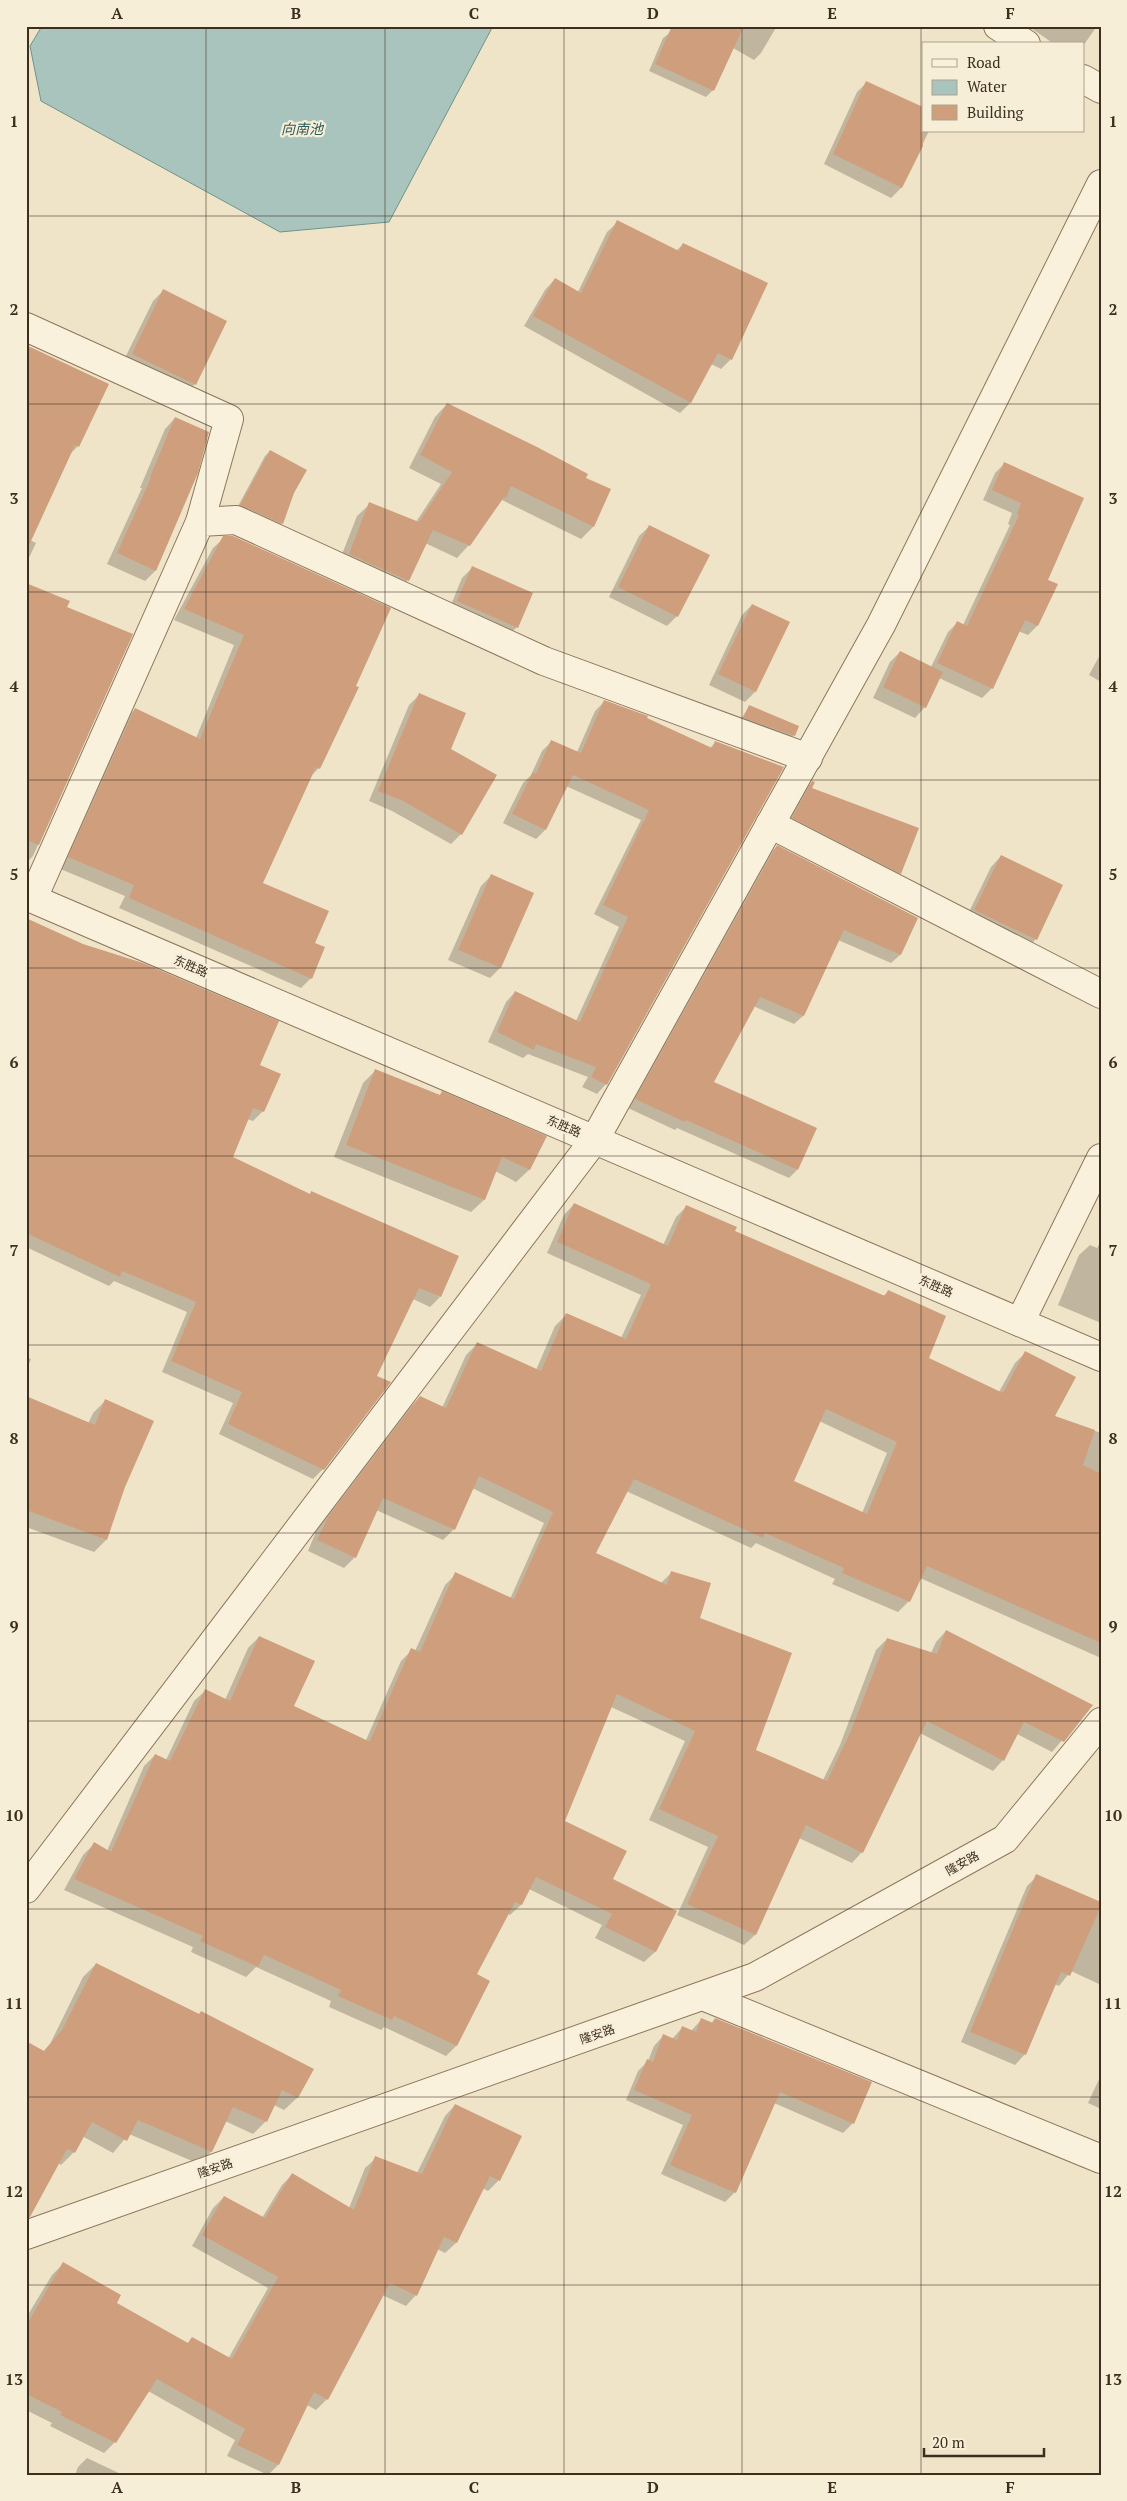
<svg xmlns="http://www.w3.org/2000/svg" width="1127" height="2501" font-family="'PT Serif','Noto Sans SC',serif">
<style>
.water{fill:#a9c4bc;stroke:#6f938a}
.shadow{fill:#0003;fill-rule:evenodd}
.building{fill:#cf9f7d;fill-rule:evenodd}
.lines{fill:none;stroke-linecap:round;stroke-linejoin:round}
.minor-casing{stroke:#8d765c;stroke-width:30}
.tertiary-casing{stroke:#8d765c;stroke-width:30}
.minor{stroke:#faf1dc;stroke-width:28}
.tertiary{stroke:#faf1dc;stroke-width:28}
.grid{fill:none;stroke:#3d2e20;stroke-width:1;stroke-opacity:0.55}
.labels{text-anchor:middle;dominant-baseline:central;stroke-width:4.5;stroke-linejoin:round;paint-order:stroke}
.street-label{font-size:12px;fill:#3d2e20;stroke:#f7eed8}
.water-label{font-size:14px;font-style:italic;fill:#2f5d5a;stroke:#f7eed8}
.neatline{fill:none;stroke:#3d2e20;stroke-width:2}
.grid-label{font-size:16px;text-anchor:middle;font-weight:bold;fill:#3d2e20}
</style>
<rect width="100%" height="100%" fill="#f0e4c8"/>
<!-- water -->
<path class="water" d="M 42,26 L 493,26 L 389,222 L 280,232 L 41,101 L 30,46 Z"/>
<!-- shadow -->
<g class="shadow">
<path d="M 679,26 L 777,26 L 761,53 L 754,60 L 733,48 L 713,90 L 706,97 L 649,71 L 663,38 Z"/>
<path d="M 1028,26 L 1097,26 L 1083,46 L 1083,44 L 1054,44 Z"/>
<path d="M 867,82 L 923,109 L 923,131 L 929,131 L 901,188 L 891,198 L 824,164 L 857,92 Z"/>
<path d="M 618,222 L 676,251 L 683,244 L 731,359 L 721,369 L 711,364 L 690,403 L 680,413 L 524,326 L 545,290 L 555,279 L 578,292 L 607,232 Z"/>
<path d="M 163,291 L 195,384 L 185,394 L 122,364 L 153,301 Z"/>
<path d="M 26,346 L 78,446 L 69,455 L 30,540 L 36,543 L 26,564 Z"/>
<path d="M 447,404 L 584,478 L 610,490 L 593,527 L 581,539 L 502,500 L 469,545 L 457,558 L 425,543 L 408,580 L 396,592 L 337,567 L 357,516 L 370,504 L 416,522 L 441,484 L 409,468 L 435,417 Z"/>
<path d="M 175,418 L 196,472 L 155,571 L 145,581 L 107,564 L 142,488 L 140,488 L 165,429 Z"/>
<path d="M 270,451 L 293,493 L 282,523 L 277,528 L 236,510 L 265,456 Z"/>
<path d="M 1005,463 L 1082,499 L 1046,580 L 1037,626 L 1028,635 L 1018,631 L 992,688 L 982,698 L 939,678 L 925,707 L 915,718 L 873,698 L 890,662 L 900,652 L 931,667 L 948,632 L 958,622 L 963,625 L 1010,525 L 1008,524 L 1012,513 L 983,500 L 995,473 Z"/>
<path d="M 650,526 L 677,616 L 667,626 L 609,597 L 639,536 Z"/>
<path d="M 224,538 L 319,768 L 311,776 L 261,884 L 313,944 L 311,978 L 301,988 L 119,908 L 125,896 L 58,868 L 124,720 L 135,709 L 196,738 L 234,645 L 174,620 L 213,548 Z"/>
<path d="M 472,568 L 517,627 L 506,637 L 448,612 L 462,578 Z"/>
<path d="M 26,584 L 66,608 L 132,635 L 33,856 L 26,863 Z"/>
<path d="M 752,605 L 788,623 L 755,692 L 745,702 L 709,685 L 742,615 Z"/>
<path d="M 1101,653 L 1101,682 L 1089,675 Z"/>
<path d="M 419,695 L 449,749 L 461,834 L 451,844 L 392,811 L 369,801 L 409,705 Z"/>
<path d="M 605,701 L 710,748 L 716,742 L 606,1084 L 597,1094 L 582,1087 L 588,1077 L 528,1054 L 523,1058 L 488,1042 L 506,1002 L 515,992 L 576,1021 L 619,927 L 594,914 L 641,820 L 566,786 L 545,830 L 536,839 L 503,823 L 523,783 L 531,775 L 542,751 L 552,741 L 577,752 L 595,711 Z"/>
<path d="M 749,707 L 797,727 L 793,736 L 789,741 L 739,722 Z"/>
<path d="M 812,782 L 810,788 L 900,873 L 890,883 L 782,828 L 802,793 Z"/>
<path d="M 777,846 L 916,918 L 900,955 L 891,963 L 838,940 L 803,1016 L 794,1024 L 753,1006 L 712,1082 L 797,1170 L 789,1178 L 677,1128 L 675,1130 L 628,1108 L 768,855 Z"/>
<path d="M 1001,856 L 1036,939 L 1026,949 L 965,920 L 991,867 Z"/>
<path d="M 491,876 L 532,894 L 500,968 L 490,978 L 448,960 L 481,886 Z"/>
<path d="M 26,919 L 258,1066 L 263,1111 L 253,1121 L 247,1119 L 231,1158 L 440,1297 L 430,1307 L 413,1299 L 323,1469 L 313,1479 L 219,1434 L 233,1403 L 162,1372 L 187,1312 L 114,1281 L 109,1286 L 26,1247 Z"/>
<path d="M 375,1071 L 439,1096 L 442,1093 L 545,1137 L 529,1170 L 516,1182 L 495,1171 L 484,1200 L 471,1212 L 334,1157 L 363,1083 Z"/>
<path d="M 574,1204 L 663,1245 L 676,1217 L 687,1206 L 733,1232 L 883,1296 L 888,1292 L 927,1358 L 999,1392 L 1015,1363 L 1026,1352 L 1054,1416 L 1101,1433 L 1101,1658 L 920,1578 L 909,1601 L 898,1612 L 832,1584 L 835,1579 L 756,1543 L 751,1548 L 626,1491 L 594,1554 L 661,1583 L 672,1572 L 699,1619 L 755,1751 L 823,1780 L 840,1745 L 876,1650 L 887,1639 L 931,1653 L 936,1642 L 946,1631 L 1091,1706 L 1052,1752 L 1017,1734 L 1003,1760 L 993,1771 L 920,1733 L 862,1852 L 852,1863 L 799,1838 L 755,1935 L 744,1945 L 677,1915 L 708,1847 L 649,1820 L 685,1741 L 611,1707 L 563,1822 L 612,1880 L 675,1911 L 655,1952 L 644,1962 L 595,1938 L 602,1925 L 529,1889 L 521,1905 L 510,1915 L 507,1914 L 476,1975 L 456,2046 L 446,2056 L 384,2027 L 381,2030 L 329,2007 L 331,2001 L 256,1967 L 246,1977 L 191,1952 L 193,1947 L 64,1890 L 83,1855 L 94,1844 L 107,1851 L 144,1766 L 155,1755 L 166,1760 L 194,1701 L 205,1691 L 225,1700 L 248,1648 L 259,1637 L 293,1706 L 366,1740 L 401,1661 L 412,1650 L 415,1651 L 445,1585 L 456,1574 L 510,1599 L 544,1523 L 472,1488 L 454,1529 L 443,1540 L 376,1510 L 355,1557 L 344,1568 L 308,1551 L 317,1529 L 409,1408 L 420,1397 L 442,1408 L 466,1355 L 477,1344 L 536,1370 L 555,1326 L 566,1315 L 621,1338 L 641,1295 L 547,1253 L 564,1215 ZM 819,1421 L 887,1453 L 862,1513 L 792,1482 Z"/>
<path d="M 1101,1241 L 1101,1323 L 1058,1305 L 1079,1255 L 1090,1245 L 1097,1248 Z"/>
<path d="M 26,1357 L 31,1359 L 26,1371 Z"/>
<path d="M 26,1398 L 88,1424 L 93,1413 L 105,1401 L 124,1487 L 106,1540 L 94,1552 L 26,1527 Z"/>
<path d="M 1037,1876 L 1101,1904 L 1101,1985 L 1071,1971 L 1059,1986 L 1054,1984 L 1025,2054 L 1015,2065 L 961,2042 L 1027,1886 Z"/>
<path d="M 96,1964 L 312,2069 L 297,2098 L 284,2110 L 274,2105 L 266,2121 L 253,2134 L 225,2121 L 211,2152 L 199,2164 L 129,2134 L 113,2153 L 82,2136 L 74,2152 L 61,2165 L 58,2163 L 43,2052 L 50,2044 L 83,1977 Z"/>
<path d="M 702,2019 L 711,2023 L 715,2019 L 853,2123 L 843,2133 L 774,2103 L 735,2192 L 725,2202 L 661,2174 L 683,2125 L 626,2100 L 638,2071 L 648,2061 L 654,2046 L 663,2036 L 672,2039 L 682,2028 L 691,2031 Z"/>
<path d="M 1101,2075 L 1101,2109 L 1088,2103 Z"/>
<path d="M 455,2105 L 499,2180 L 488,2191 L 482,2188 L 456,2243 L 445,2253 L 437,2249 L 416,2295 L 406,2306 L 382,2295 L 327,2399 L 316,2410 L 307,2405 L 278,2465 L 268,2475 L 227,2456 L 235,2440 L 148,2391 L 115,2442 L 104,2453 L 50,2426 L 52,2423 L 26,2410 L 26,2318 L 52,2275 L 63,2264 L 115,2304 L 187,2344 L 192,2338 L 228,2359 L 268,2288 L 192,2246 L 213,2208 L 224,2197 L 262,2218 L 282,2185 L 293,2174 L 349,2208 L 365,2168 L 376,2158 L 417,2173 L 445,2116 Z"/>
<path d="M 87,2458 L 123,2475 L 75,2475 L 78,2467 Z"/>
</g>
<!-- building -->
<g class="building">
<path d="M 672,26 L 744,26 L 714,91 L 655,64 Z"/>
<path d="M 866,81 L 923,107 L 923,146 L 902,188 L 833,154 Z"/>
<path d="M 617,220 L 679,251 L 683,243 L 768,283 L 732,360 L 718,353 L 691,403 L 533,316 L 555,278 L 581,293 Z"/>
<path d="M 163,289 L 227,321 L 196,385 L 132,354 Z"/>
<path d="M 26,345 L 109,384 L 79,447 L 75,445 L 26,552 Z"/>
<path d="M 447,403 L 537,447 L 588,474 L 586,478 L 611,489 L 594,527 L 511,486 L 506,498 L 504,497 L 470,546 L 433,530 L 409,581 L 349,554 L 369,502 L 419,522 L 452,472 L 420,455 Z"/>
<path d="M 175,417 L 209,432 L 198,473 L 156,571 L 117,553 L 151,478 L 150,477 Z"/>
<path d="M 270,450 L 307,470 L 294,493 L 283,524 L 240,505 Z"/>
<path d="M 1004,462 L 1084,498 L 1048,580 L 1058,584 L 1038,626 L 1025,620 L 993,689 L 937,663 L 957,621 L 967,626 L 1019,515 L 1017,514 L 1021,503 L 992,490 Z"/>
<path d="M 649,525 L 710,555 L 678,617 L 618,587 Z"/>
<path d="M 223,536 L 233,536 L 391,608 L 356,686 L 359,687 L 320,769 L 316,767 L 263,883 L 329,911 L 315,943 L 325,947 L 312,979 L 129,898 L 134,885 L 68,857 L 135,708 L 200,739 L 244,635 L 184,609 Z"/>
<path d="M 472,566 L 533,593 L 518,628 L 457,601 Z"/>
<path d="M 26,583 L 70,601 L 67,607 L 133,634 L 39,845 L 26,840 Z"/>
<path d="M 752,604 L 790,622 L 756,692 L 718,674 Z"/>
<path d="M 900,651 L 943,672 L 926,708 L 883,687 Z"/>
<path d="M 419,693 L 466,713 L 451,749 L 497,775 L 462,835 L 403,801 L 378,791 Z"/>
<path d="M 604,700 L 648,716 L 647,718 L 712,748 L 715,741 L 784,767 L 607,1085 L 591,1077 L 596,1067 L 536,1044 L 534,1050 L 497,1032 L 515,991 L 580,1022 L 628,917 L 603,905 L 649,810 L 573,775 L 546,830 L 512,814 L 533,772 L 536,774 L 551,740 L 581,753 Z"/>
<path d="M 749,705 L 799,726 L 795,736 L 743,718 Z"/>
<path d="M 812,781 L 815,782 L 812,788 L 919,828 L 901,874 L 792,818 Z"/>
<path d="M 777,845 L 918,918 L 901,955 L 844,930 L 804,1016 L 760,997 L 714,1082 L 817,1128 L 798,1170 L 686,1120 L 685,1122 L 635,1099 Z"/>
<path d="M 1001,855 L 1063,885 L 1037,940 L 974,910 Z"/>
<path d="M 491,874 L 534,893 L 501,968 L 458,950 Z"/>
<path d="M 26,918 L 83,944 L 143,963 L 279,1021 L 260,1065 L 281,1074 L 264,1112 L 253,1108 L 233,1157 L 310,1194 L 311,1191 L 459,1256 L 441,1297 L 419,1288 L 377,1376 L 391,1382 L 324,1470 L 228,1424 L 242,1392 L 171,1361 L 196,1302 L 122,1271 L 120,1277 L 26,1233 Z"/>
<path d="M 375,1069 L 440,1095 L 442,1091 L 547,1136 L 530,1170 L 502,1157 L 485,1200 L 346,1145 Z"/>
<path d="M 574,1203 L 668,1246 L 686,1205 L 737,1227 L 735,1231 L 885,1296 L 888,1290 L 946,1316 L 929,1358 L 1003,1393 L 1025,1351 L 1076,1377 L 1055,1416 L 1095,1430 L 1083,1465 L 1101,1474 L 1101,1643 L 927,1566 L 910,1602 L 842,1573 L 844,1568 L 765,1533 L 763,1538 L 634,1479 L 596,1553 L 667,1585 L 671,1571 L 711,1583 L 700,1618 L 792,1653 L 756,1750 L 827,1781 L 850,1733 L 887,1638 L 937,1654 L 946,1630 L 1093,1705 L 1064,1742 L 1024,1722 L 1004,1761 L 927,1721 L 863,1853 L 806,1825 L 756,1935 L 687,1904 L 718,1836 L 659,1809 L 695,1731 L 617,1694 L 565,1821 L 627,1851 L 613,1879 L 677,1911 L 656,1952 L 605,1927 L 612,1914 L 536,1877 L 522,1905 L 515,1902 L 477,1974 L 490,1981 L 457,2046 L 394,2016 L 392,2020 L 338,1996 L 341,1990 L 264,1955 L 258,1967 L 200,1941 L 203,1936 L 74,1879 L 94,1842 L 111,1852 L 155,1754 L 170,1761 L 205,1689 L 230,1701 L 259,1636 L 315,1661 L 294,1706 L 368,1741 L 370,1741 L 411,1648 L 420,1652 L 455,1572 L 514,1599 L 553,1512 L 479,1476 L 455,1530 L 383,1498 L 356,1558 L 317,1540 L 328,1517 L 420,1396 L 446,1408 L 477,1342 L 541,1371 L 566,1313 L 626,1339 L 651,1284 L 557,1242 ZM 826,1409 L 897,1442 L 867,1514 L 794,1481 Z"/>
<path d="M 26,1396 L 95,1425 L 105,1399 L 154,1421 L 125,1487 L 107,1540 L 26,1510 Z"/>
<path d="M 1036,1874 L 1101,1902 L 1101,1906 L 1070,1976 L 1061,1972 L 1026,2055 L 970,2032 Z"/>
<path d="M 96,1963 L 199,2014 L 201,2011 L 314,2069 L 298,2098 L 282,2090 L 267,2122 L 233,2107 L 212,2152 L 138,2120 L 127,2141 L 92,2122 L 75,2153 L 67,2149 L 30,2217 L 26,2218 L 26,2041 L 44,2051 L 62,2030 Z"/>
<path d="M 701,2018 L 713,2023 L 715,2018 L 872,2082 L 854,2124 L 780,2092 L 736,2193 L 670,2165 L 692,2115 L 634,2090 L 647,2059 L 653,2062 L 663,2034 L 677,2040 L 682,2026 L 696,2032 Z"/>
<path d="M 455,2104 L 522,2136 L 500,2181 L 490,2176 L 457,2243 L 444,2237 L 417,2296 L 390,2283 L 328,2400 L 314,2392 L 279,2465 L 237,2445 L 245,2429 L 157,2379 L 116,2443 L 60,2415 L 62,2412 L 26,2394 L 26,2326 L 63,2262 L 121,2295 L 117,2303 L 188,2343 L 192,2337 L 232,2359 L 278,2277 L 202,2235 L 224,2196 L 265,2218 L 292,2173 L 354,2210 L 375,2156 L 422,2174 Z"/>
</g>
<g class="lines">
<!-- minor casing -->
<g class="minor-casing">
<g id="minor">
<path d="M 998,26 L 1026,44"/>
<path d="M 1083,79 L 1101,89"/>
<path d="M 26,327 L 229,419 L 200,522"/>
<path d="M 770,824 L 1101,994"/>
<path d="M 26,896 L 1101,1357"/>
<path d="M 33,898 L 200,522 L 236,520 L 544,661 L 808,758"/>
<path d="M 1020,1322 L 1101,1158"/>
<path d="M 26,1889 L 595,1139 L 881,625 L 1101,184"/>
<path d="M 703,1996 L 1101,2159"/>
</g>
</g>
<!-- tertiary casing -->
<g class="tertiary-casing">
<path id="tertiary" d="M 26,2235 L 755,1977 L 1005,1839 L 1101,1722"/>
</g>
<!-- minor -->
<use href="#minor" class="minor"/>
<!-- tertiary -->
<use href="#tertiary" class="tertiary"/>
</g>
<!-- grid -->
<path class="grid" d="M 206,26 L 206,2475M 385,26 L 385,2475M 564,26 L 564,2475M 742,26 L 742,2475M 921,26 L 921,2475M 26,216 L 1101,216M 26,404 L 1101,404M 26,592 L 1101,592M 26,780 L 1101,780M 26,968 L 1101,968M 26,1156 L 1101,1156M 26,1345 L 1101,1345M 26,1533 L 1101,1533M 26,1721 L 1101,1721M 26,1909 L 1101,1909M 26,2097 L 1101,2097M 26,2285 L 1101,2285"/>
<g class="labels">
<!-- street labels -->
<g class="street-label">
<text transform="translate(191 966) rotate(23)">东胜路</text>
<text transform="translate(564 1126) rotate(23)">东胜路</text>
<text transform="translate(936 1286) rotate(23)">东胜路</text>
<text transform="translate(962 1863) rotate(-29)">隆安路</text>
<text transform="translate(597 2034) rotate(-19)">隆安路</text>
<text transform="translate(215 2168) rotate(-19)">隆安路</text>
</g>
<!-- water labels -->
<g class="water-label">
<text x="302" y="128">向南池</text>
</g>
</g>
<!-- border -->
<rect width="1127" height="2501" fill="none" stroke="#f7eed8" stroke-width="55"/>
<!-- legend -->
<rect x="922" y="42" width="162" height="90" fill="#f7eed8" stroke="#ada18e"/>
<rect x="932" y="59" width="25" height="8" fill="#faf1dc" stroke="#ada18e"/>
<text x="967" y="68" font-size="15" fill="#3d2e20">Road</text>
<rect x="932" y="80" width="25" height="15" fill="#a9c4bc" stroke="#ada18e"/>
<text x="967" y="92" font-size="15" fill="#3d2e20">Water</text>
<rect x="932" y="105" width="25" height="15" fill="#cf9f7d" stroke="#ada18e"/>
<text x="967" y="118" font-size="15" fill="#3d2e20">Building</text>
<!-- scale -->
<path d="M924 2448v8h120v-8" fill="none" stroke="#3d2e20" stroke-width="2.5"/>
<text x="932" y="2448" font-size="15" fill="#3d2e20" stroke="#f7eed8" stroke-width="4" paint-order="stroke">20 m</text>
<rect x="28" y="28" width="1072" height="2446" class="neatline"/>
<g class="grid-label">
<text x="117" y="19">A</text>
<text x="296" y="19">B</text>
<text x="474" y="19">C</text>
<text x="653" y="19">D</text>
<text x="832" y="19">E</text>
<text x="1010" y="19">F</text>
<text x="14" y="127">1</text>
<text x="1113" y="127">1</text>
<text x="14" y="315">2</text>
<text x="1113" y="315">2</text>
<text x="14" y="504">3</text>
<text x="1113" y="504">3</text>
<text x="14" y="692">4</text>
<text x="1113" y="692">4</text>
<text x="14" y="880">5</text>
<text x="1113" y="880">5</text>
<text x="14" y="1068">6</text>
<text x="1113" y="1068">6</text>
<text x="14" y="1256">7</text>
<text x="1113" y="1256">7</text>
<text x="14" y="1444">8</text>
<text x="1113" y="1444">8</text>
<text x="14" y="1632">9</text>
<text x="1113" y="1632">9</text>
<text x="14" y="1821">10</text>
<text x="1113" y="1821">10</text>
<text x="14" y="2009">11</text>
<text x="1113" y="2009">11</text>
<text x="14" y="2197">12</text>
<text x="1113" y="2197">12</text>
<text x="14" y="2385">13</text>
<text x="1113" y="2385">13</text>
<text x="117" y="2493">A</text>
<text x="296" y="2493">B</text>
<text x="474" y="2493">C</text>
<text x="653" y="2493">D</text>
<text x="832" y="2493">E</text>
<text x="1010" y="2493">F</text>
</g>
</svg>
